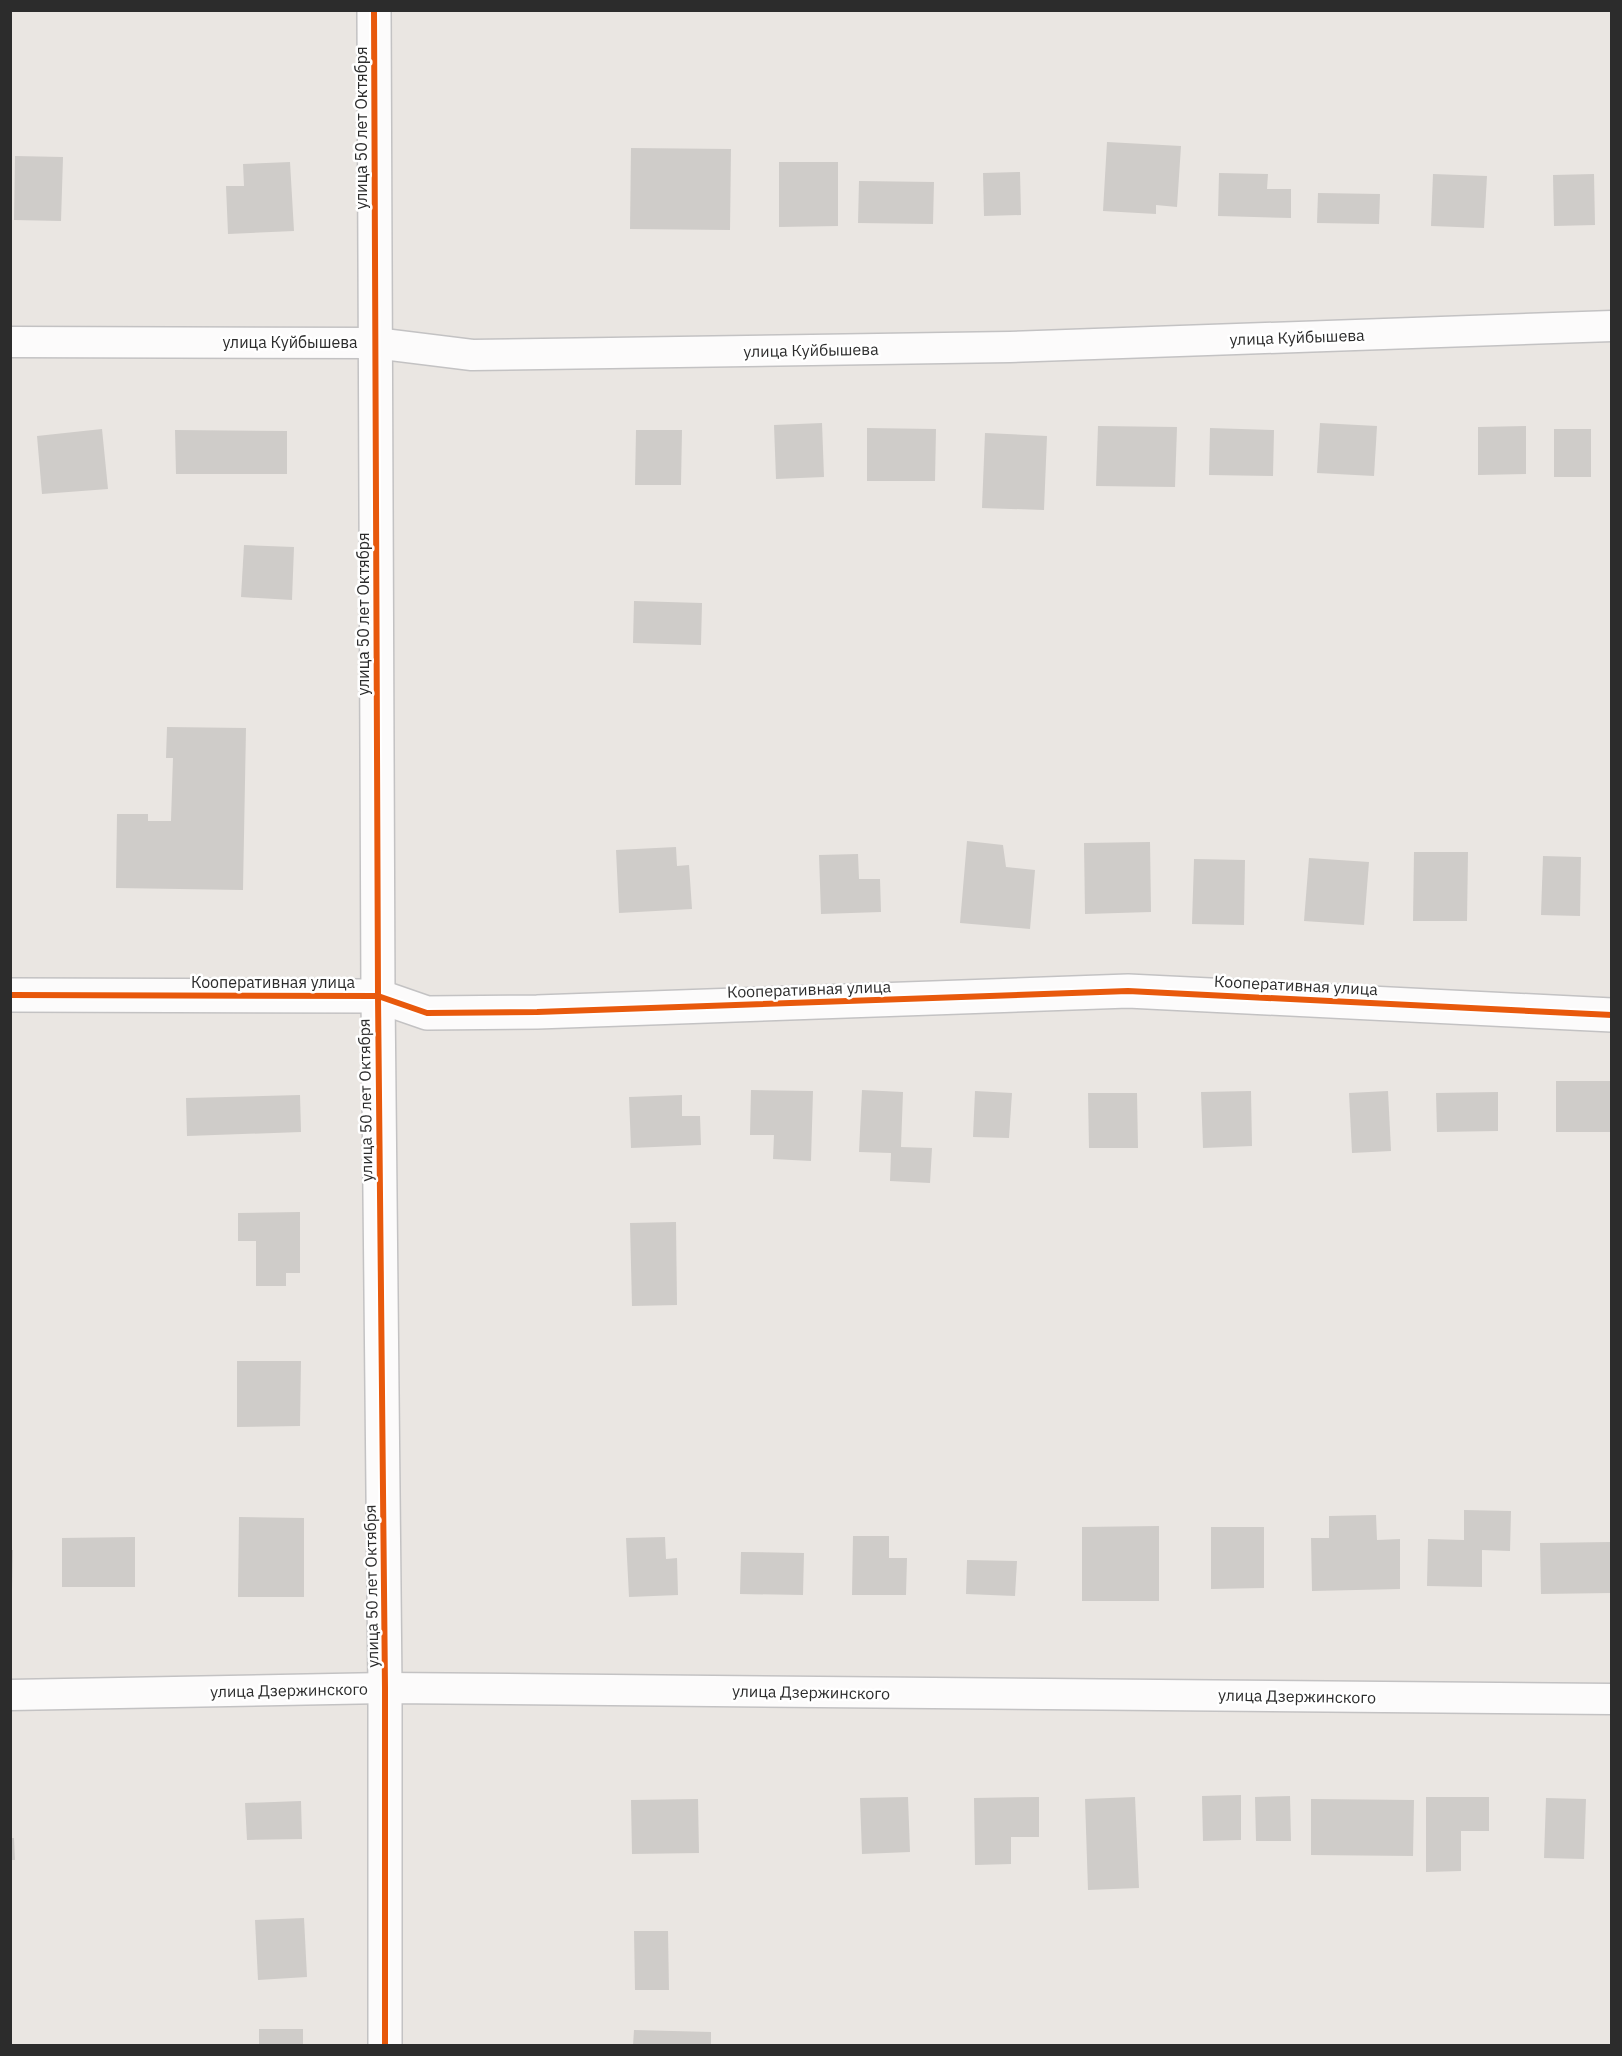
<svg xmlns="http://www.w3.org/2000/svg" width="1622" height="2056" font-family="'IBM Plex Sans',sans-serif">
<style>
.building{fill:#cfccc9}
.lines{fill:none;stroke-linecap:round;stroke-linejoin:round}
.minor-casing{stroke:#c3c2c3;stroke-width:33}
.tertiary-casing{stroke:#c3c2c3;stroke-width:36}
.minor{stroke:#fcfbfb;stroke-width:30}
.tertiary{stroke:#fcfbfb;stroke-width:33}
.cycleway-casing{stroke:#fff;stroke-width:10}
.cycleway{stroke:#e8590c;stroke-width:6}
.labels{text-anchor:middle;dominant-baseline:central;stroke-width:5;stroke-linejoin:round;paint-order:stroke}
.street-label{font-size:16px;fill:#2c2c2c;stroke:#fff}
</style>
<rect width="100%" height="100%" fill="#eae6e2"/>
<!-- building -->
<g class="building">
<path d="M 1107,142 L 1181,146 L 1177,207 L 1156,205 L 1156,214 L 1103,211 Z"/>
<path d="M 631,148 L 731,149 L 730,230 L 630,229 Z"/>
<path d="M 15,156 L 63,157 L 61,221 L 14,220 Z"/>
<path d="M 290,162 L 294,231 L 228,234 L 226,186 L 244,186 L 243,164 Z"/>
<path d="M 779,162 L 838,162 L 838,226 L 779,227 Z"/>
<path d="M 1020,172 L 1021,215 L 984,216 L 983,173 Z"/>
<path d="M 1219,173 L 1268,174 L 1267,189 L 1291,189 L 1291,218 L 1218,216 Z"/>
<path d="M 1433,174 L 1487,176 L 1484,228 L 1431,226 Z"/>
<path d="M 1594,174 L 1595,225 L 1554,226 L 1553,175 Z"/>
<path d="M 859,181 L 934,182 L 933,224 L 858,223 Z"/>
<path d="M 1318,193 L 1380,194 L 1379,224 L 1317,223 Z"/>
<path d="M 822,423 L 824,477 L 776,479 L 774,425 Z"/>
<path d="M 1320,423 L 1377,426 L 1374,476 L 1317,473 Z"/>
<path d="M 1098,426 L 1177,427 L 1175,487 L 1096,486 Z"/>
<path d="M 1526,426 L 1526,474 L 1478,475 L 1478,427 Z"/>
<path d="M 867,428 L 936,429 L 935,481 L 867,481 Z"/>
<path d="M 1210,428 L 1274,430 L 1273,476 L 1209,475 Z"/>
<path d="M 102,429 L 108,489 L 42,494 L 37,436 Z"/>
<rect x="1554" y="429" width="37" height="48"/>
<path d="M 175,430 L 287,431 L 287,474 L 176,474 Z"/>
<path d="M 636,430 L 682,430 L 681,485 L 635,485 Z"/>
<path d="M 985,433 L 1047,436 L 1044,510 L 982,508 Z"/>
<path d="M 244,545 L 294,547 L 292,600 L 241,597 Z"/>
<path d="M 634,601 L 702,603 L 701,645 L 633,643 Z"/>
<path d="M 167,727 L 246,728 L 243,890 L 116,888 L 117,814 L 148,814 L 148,821 L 171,821 L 173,758 L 166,758 Z"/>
<path d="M 967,841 L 1003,845 L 1006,867 L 1035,870 L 1030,929 L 960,923 Z"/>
<path d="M 1150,842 L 1151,912 L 1085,914 L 1084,843 Z"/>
<path d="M 676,847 L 677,866 L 689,865 L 692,909 L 619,913 L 616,850 Z"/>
<path d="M 1414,852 L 1468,852 L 1467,921 L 1413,921 Z"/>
<path d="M 858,854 L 859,879 L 880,879 L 881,912 L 821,914 L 819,855 Z"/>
<path d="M 1543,856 L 1581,857 L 1580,916 L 1541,915 Z"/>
<path d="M 1309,858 L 1369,862 L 1364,925 L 1304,921 Z"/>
<path d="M 1194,859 L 1245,860 L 1244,925 L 1192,924 Z"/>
<rect x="1556" y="1081" width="56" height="51"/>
<path d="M 751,1090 L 813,1091 L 811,1161 L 773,1159 L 774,1135 L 750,1135 Z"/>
<path d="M 862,1090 L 903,1092 L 901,1147 L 932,1148 L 930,1183 L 890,1181 L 891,1153 L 859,1152 Z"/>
<path d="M 975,1091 L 1012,1093 L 1009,1138 L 973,1137 Z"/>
<path d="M 1251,1091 L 1252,1146 L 1203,1148 L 1201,1092 Z"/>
<path d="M 1388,1091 L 1391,1151 L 1352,1153 L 1349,1093 Z"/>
<path d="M 1498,1092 L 1498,1131 L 1437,1132 L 1436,1093 Z"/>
<path d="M 1088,1093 L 1137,1093 L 1138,1148 L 1089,1148 Z"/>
<path d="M 300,1095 L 301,1132 L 187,1136 L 186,1098 Z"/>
<path d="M 682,1095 L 682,1116 L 700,1116 L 701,1145 L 631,1148 L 629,1097 Z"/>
<path d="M 300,1212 L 300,1273 L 286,1273 L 286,1286 L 256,1286 L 256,1241 L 238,1241 L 238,1213 Z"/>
<path d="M 676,1222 L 677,1305 L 632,1306 L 630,1223 Z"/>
<path d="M 237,1361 L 301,1361 L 300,1426 L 237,1427 Z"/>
<path d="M 1464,1510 L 1511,1511 L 1510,1551 L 1482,1550 L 1482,1587 L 1427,1586 L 1428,1539 L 1464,1540 Z"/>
<path d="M 1376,1515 L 1377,1540 L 1400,1539 L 1400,1589 L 1312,1591 L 1311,1538 L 1329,1538 L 1329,1516 Z"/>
<path d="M 239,1517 L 304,1518 L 304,1597 L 238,1597 Z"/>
<path d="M 1159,1526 L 1159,1601 L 1082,1601 L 1082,1527 Z"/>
<path d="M 1211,1527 L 1264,1527 L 1264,1588 L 1211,1589 Z"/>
<path d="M 853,1536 L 889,1536 L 889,1558 L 907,1558 L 906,1595 L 852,1595 Z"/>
<path d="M 135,1537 L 135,1587 L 62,1587 L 62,1538 Z"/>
<path d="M 665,1537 L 666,1559 L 677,1558 L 678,1595 L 629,1597 L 626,1538 Z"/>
<path d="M 1610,1542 L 1611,1593 L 1541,1594 L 1540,1543 Z"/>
<path d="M 10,1550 L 13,1550 L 12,1590 L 10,1590 Z"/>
<path d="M 741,1552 L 804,1553 L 803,1595 L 740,1594 Z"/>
<path d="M 967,1560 L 1017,1561 L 1015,1596 L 966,1594 Z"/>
<path d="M 1241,1795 L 1241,1840 L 1203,1841 L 1202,1796 Z"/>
<path d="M 1290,1796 L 1291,1841 L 1256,1841 L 1255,1797 Z"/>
<path d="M 908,1797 L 910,1852 L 862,1854 L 860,1798 Z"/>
<path d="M 1039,1797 L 1039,1837 L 1011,1837 L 1011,1864 L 975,1865 L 974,1798 Z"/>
<path d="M 1135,1797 L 1139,1888 L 1088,1890 L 1085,1799 Z"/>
<path d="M 1426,1797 L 1489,1797 L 1489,1831 L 1461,1831 L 1461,1871 L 1426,1872 Z"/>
<path d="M 1546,1798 L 1586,1799 L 1584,1859 L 1544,1858 Z"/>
<path d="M 698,1799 L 699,1853 L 632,1854 L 631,1800 Z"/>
<path d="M 1311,1799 L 1414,1800 L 1413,1856 L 1311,1855 Z"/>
<path d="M 301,1801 L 302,1839 L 247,1840 L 245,1803 Z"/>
<path d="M 10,1838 L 14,1838 L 15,1860 L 10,1860 Z"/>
<path d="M 304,1918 L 307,1977 L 258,1980 L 255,1920 Z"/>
<path d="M 634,1931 L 668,1931 L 669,1990 L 635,1990 Z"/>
<rect x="259" y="2029" width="44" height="17"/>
<path d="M 634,2030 L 711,2032 L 711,2046 L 633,2046 Z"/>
</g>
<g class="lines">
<!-- minor casing -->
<g class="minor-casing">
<g id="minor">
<path d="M 10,342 L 375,343 L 472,355 L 1010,347 L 1612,326"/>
<path d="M 10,1695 L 385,1688 L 1612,1699"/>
</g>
</g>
<!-- tertiary casing -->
<g class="tertiary-casing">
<g id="tertiary">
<path d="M 374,10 L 378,996 L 385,1688 L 385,2046"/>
<path d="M 10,995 L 378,996 L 427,1013 L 537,1012 L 1128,991 L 1612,1015"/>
</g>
</g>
<!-- minor -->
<use href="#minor" class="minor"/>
<!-- tertiary -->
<use href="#tertiary" class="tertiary"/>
<!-- cycleway casing -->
<g class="cycleway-casing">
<g id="cycleway">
<path d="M 374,10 L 378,996 L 385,1688 L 385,2046"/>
<path d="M 10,995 L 378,996 L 427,1013 L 537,1012 L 1128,991 L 1612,1015"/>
</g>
</g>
<!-- cycleway -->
<use href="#cycleway" class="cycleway"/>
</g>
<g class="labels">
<!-- street labels -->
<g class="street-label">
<text transform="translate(361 128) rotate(-90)">улица 50 лет Октября</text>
<text transform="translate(1297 337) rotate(-2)">улица Куйбышева</text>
<text x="290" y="342">улица Куйбышева</text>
<text transform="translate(811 350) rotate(-1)">улица Куйбышева</text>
<text transform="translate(363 614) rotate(-90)">улица 50 лет Октября</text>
<text x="273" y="982">Кооперативная улица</text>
<text transform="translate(1296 985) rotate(3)">Кооперативная улица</text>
<text transform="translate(809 989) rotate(-2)">Кооперативная улица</text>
<text transform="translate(365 1100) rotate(-91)">улица 50 лет Октября</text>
<text transform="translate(371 1586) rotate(-91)">улица 50 лет Октября</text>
<text transform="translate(289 1690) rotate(-1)">улица Дзержинского</text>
<text transform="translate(811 1692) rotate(1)">улица Дзержинского</text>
<text transform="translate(1297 1696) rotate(1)">улица Дзержинского</text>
</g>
</g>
<!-- border -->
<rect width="1622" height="2056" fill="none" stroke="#2c2c2c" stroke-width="24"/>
</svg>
